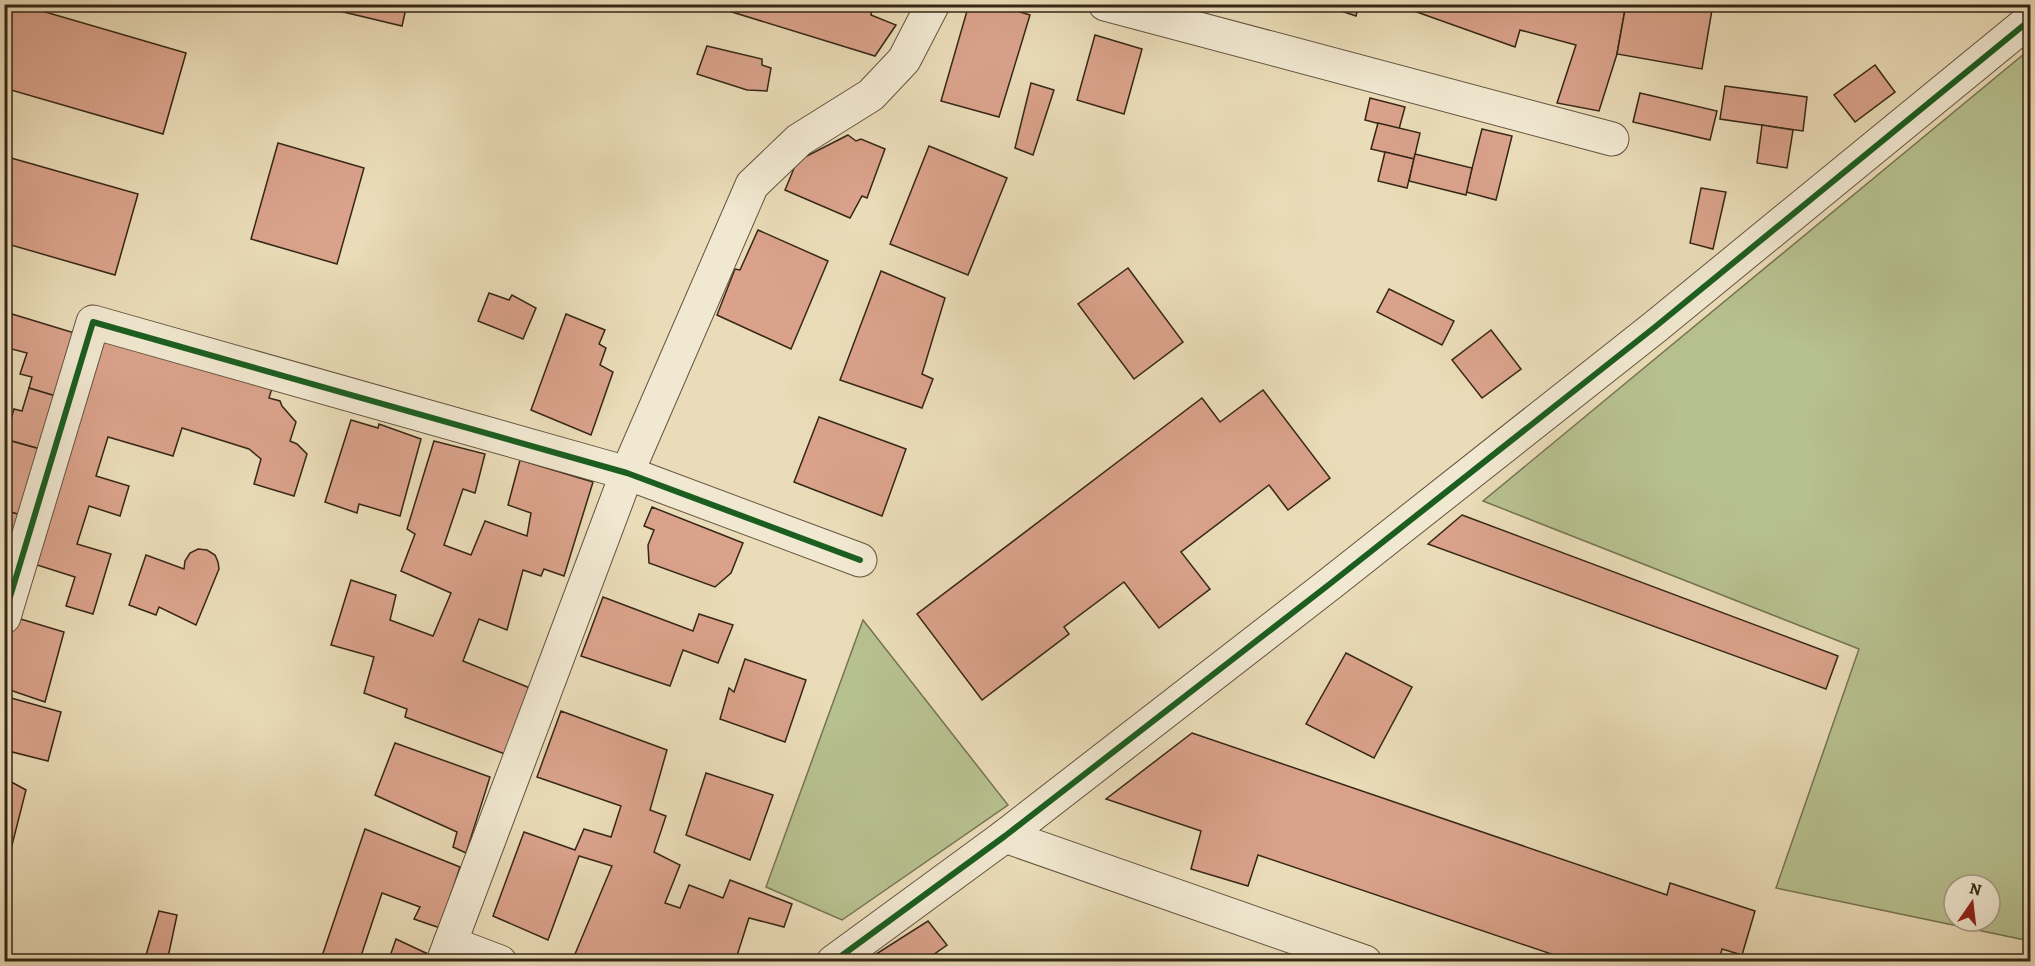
<svg xmlns="http://www.w3.org/2000/svg" width="2035" height="966" font-family="Alegreya,serif">
<style>
.green{fill:#b7c08f;stroke:#767452;stroke-width:1.5;fill-rule:evenodd}
.building{fill:#daa28b;stroke:#362716;stroke-width:1.5}
.lines{fill:none;stroke-linecap:round;stroke-linejoin:round}
.minor-casing{stroke:#63543e;stroke-width:35}
.minor{stroke:#f1e8d1;stroke-width:33}
.cycleway-casing{stroke:#f1e8d1;stroke-width:10}
.cycleway{stroke:#1b5e20;stroke-width:6}
</style>
<rect width="100%" height="100%" fill="#eadcb8"/>
<filter id="stains"><feTurbulence type="fractalNoise" baseFrequency=".00333" numOctaves="4"/><feColorMatrix values="0 0 0 0 .2 0 0 0 0 .09 0 0 0 0 .02 0 0 0 .5 -.17"/></filter>
<radialGradient id="worn" r=".72"><stop offset=".6" stop-color="#630" stop-opacity="0"/><stop offset="1" stop-color="#630" stop-opacity=".3"/></radialGradient>
<!-- green -->
<g class="green">
<path d="M 2030,49 L 2030,941 L 1776,888 L 1859,649 L 1483,501 ZM 1954,885 L 1990,885 L 1990,921 L 1954,921 Z"/>
<path d="M 863,620 L 1008,805 L 842,920 L 766,887 Z"/>
</g>
<!-- building -->
<g class="building">
<path d="M 4,4 L 18,4 L 186,53 L 163,134 L 4,88 Z"/>
<path d="M 310,4 L 407,4 L 402,26 Z"/>
<path d="M 706,4 L 873,4 L 871,15 L 896,25 L 875,56 Z"/>
<path d="M 969,4 L 995,4 L 1030,15 L 999,117 L 941,101 Z"/>
<path d="M 1329,4 L 1359,4 L 1356,16 L 1329,7 Z"/>
<path d="M 1416,4 L 1626,4 L 1617,54 L 1599,111 L 1557,103 L 1576,45 L 1520,30 L 1515,47 L 1414,11 Z"/>
<path d="M 1626,4 L 1713,4 L 1702,69 L 1617,54 Z"/>
<path d="M 1750,4 L 1777,4 L 1776,10 Z"/>
<path d="M 1095,35 L 1142,49 L 1124,114 L 1077,100 Z"/>
<path d="M 707,46 L 762,59 L 762,65 L 771,68 L 767,91 L 747,90 L 697,74 Z"/>
<path d="M 1875,65 L 1895,92 L 1855,122 L 1834,95 Z"/>
<path d="M 1031,83 L 1054,90 L 1033,155 L 1015,148 Z"/>
<path d="M 1725,86 L 1807,97 L 1803,131 L 1720,119 Z"/>
<path d="M 1640,93 L 1717,111 L 1710,140 L 1633,122 Z"/>
<path d="M 1370,98 L 1405,107 L 1399,129 L 1365,120 Z"/>
<path d="M 1378,123 L 1420,133 L 1414,159 L 1371,149 Z"/>
<path d="M 1762,125 L 1793,130 L 1787,168 L 1757,163 Z"/>
<path d="M 1482,129 L 1512,136 L 1496,200 L 1466,192 Z"/>
<path d="M 848,135 L 856,141 L 861,139 L 885,149 L 867,198 L 862,196 L 850,218 L 785,190 L 797,161 Z"/>
<path d="M 278,143 L 364,168 L 337,264 L 251,239 Z"/>
<path d="M 929,146 L 1007,178 L 968,275 L 890,244 Z"/>
<path d="M 1385,152 L 1414,159 L 1407,188 L 1378,181 Z"/>
<path d="M 1415,154 L 1472,168 L 1466,195 L 1409,181 Z"/>
<path d="M 4,156 L 138,194 L 115,275 L 4,243 Z"/>
<path d="M 1701,188 L 1726,192 L 1713,249 L 1690,243 Z"/>
<path d="M 758,230 L 828,261 L 791,349 L 717,315 L 735,269 L 740,270 Z"/>
<path d="M 1128,268 L 1183,342 L 1134,379 L 1078,304 Z"/>
<path d="M 881,271 L 945,298 L 922,374 L 933,379 L 922,408 L 840,380 Z"/>
<path d="M 1389,289 L 1454,321 L 1442,345 L 1377,312 Z"/>
<path d="M 489,293 L 509,300 L 512,295 L 536,308 L 523,339 L 478,321 Z"/>
<path d="M 12,314 L 81,335 L 62,398 L 29,388 L 32,377 L 20,374 L 27,353 L 4,347 L 4,339 Z"/>
<path d="M 566,314 L 605,330 L 599,344 L 606,348 L 600,365 L 613,372 L 591,435 L 531,410 Z"/>
<path d="M 1491,330 L 1521,369 L 1482,398 L 1452,360 Z"/>
<path d="M 104,333 L 272,388 L 269,398 L 280,401 L 282,406 L 296,422 L 290,441 L 297,444 L 307,454 L 294,496 L 254,484 L 261,459 L 249,449 L 182,428 L 173,456 L 108,437 L 96,476 L 129,486 L 120,516 L 89,506 L 77,544 L 111,554 L 93,614 L 66,606 L 75,577 L 34,564 Z"/>
<path d="M 29,388 L 62,398 L 47,451 L 5,439 L 14,409 L 22,411 Z"/>
<path d="M 1263,390 L 1330,478 L 1288,510 L 1269,485 L 1181,552 L 1210,589 L 1159,628 L 1124,582 L 1064,627 L 1069,634 L 982,700 L 917,614 L 1202,398 L 1220,422 Z"/>
<path d="M 819,417 L 906,449 L 882,516 L 794,482 Z"/>
<path d="M 351,420 L 378,428 L 379,424 L 421,439 L 400,516 L 359,504 L 357,513 L 325,502 Z"/>
<path d="M 4,439 L 47,451 L 27,517 L 4,510 Z"/>
<path d="M 434,441 L 485,454 L 475,493 L 463,489 L 444,545 L 471,555 L 485,521 L 527,536 L 531,513 L 508,505 L 520,460 L 593,482 L 564,576 L 544,569 L 541,576 L 523,570 L 507,630 L 479,619 L 463,661 L 530,688 L 505,754 L 405,717 L 407,709 L 364,693 L 374,657 L 331,645 L 351,580 L 396,595 L 390,620 L 433,636 L 451,593 L 401,571 L 415,534 L 407,529 Z"/>
<path d="M 652,507 L 743,543 L 731,573 L 715,587 L 649,563 L 648,545 L 654,530 L 644,526 Z"/>
<path d="M 4,510 L 27,517 L 4,577 Z"/>
<path d="M 1462,515 L 1838,656 L 1826,689 L 1428,544 Z"/>
<path d="M 198,549 L 207,550 L 215,555 L 218,562 L 219,569 L 196,625 L 159,607 L 156,615 L 129,605 L 146,555 L 184,569 L 185,561 L 190,553 Z"/>
<path d="M 603,597 L 693,631 L 699,614 L 733,625 L 718,663 L 683,650 L 670,686 L 581,656 Z"/>
<path d="M 14,617 L 64,632 L 45,702 L 4,688 L 4,652 Z"/>
<path d="M 1346,653 L 1412,687 L 1374,758 L 1306,724 Z"/>
<path d="M 745,659 L 806,680 L 785,742 L 720,719 L 729,688 L 734,692 Z"/>
<path d="M 4,696 L 61,712 L 48,761 L 12,752 L 4,774 Z"/>
<path d="M 561,711 L 667,750 L 650,810 L 666,816 L 654,852 L 680,865 L 665,903 L 680,908 L 689,885 L 723,898 L 730,880 L 792,904 L 784,927 L 749,918 L 735,962 L 596,962 L 575,954 L 612,866 L 579,856 L 548,940 L 493,916 L 524,832 L 575,850 L 584,829 L 611,837 L 621,806 L 537,777 Z"/>
<path d="M 1192,733 L 1667,895 L 1670,883 L 1755,911 L 1742,955 L 1722,949 L 1719,962 L 1575,962 L 1258,855 L 1248,886 L 1191,869 L 1201,831 L 1106,799 Z"/>
<path d="M 395,743 L 490,777 L 466,853 L 453,847 L 457,832 L 375,795 Z"/>
<path d="M 706,773 L 773,795 L 750,860 L 686,835 Z"/>
<path d="M 4,778 L 26,790 L 9,857 L 4,855 Z"/>
<path d="M 365,829 L 460,867 L 440,928 L 414,919 L 420,907 L 382,893 L 360,959 L 369,962 L 320,962 Z"/>
<path d="M 159,911 L 177,915 L 167,962 L 144,962 Z"/>
<path d="M 928,921 L 947,945 L 923,962 L 877,962 L 873,956 Z"/>
<path d="M 396,939 L 428,954 L 426,962 L 388,962 Z"/>
</g>
<g class="lines">
<!-- minor casing -->
<g class="minor-casing">
<g id="minor">
<path d="M 1105,4 L 1612,139"/>
<path d="M 4,617 L 93,322 L 627,473 L 860,560"/>
<path d="M 1005,836 L 1365,962"/>
<path d="M 450,943 L 500,962"/>
<path d="M 443,962 L 627,473 L 752,185 L 799,140 L 871,95 L 904,60 L 933,4"/>
<path d="M 833,962 L 1005,836 L 1331,583 L 1655,327 L 2030,20"/>
</g>
</g>
<!-- minor -->
<use href="#minor" class="minor"/>
<!-- cycleway casing -->
<g class="cycleway-casing">
<g id="cycleway">
<path d="M 4,617 L 93,322 L 627,473 L 860,560"/>
<path d="M 833,962 L 1005,836 L 1331,583 L 1655,327 L 2030,20"/>
</g>
</g>
<!-- cycleway -->
<use href="#cycleway" class="cycleway"/>
</g>
<!-- margin -->
<rect width="2035" height="966" fill="none" stroke="#eadcb8" stroke-width="24"/>
<rect x="6" y="6" width="2023" height="954" fill="none" stroke="#362716" stroke-width="3"/>
<rect x="12" y="12" width="2011" height="942" fill="none" stroke="#362716" stroke-width="1.5"/>
<!-- north arrow -->
<g transform="translate(1972 903) rotate(14)"><circle r="28" fill="#f1e8d1" stroke="#a69b86" stroke-width="1.5"/>
<path d="M0-4.5L10 22L0 15L-10 22Z" fill="#8f2418"/>
<text y="-9" font-size="16" font-weight="bold" text-anchor="middle" fill="#362716">N</text>
</g>
<rect width="100%" height="100%" filter="url(#stains)"/>
<rect width="100%" height="100%" fill="url(#worn)"/>
</svg>
